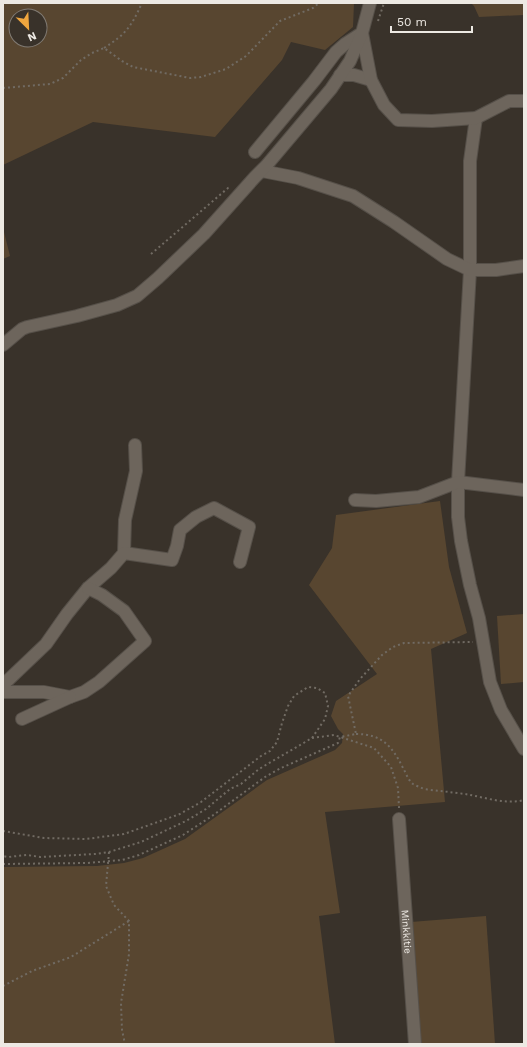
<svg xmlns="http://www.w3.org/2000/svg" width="527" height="1047" font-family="'Work Sans',sans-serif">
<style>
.green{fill:#584630;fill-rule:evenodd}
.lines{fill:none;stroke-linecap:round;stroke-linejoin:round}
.minor-casing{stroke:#565049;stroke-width:14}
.path{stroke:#716b63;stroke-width:2;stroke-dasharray:2 3;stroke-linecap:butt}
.minor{stroke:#6d655c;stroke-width:12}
.labels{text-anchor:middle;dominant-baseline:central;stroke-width:3;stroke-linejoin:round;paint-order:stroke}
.street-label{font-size:10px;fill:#ede9e3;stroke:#39322a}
</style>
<rect width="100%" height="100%" fill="#39322a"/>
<!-- green -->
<g class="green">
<path d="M 3,3 L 354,3 L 353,27 L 325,50 L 291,42 L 282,60 L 215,137 L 93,122 L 3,165 ZM 16,16 L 40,16 L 40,40 L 16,40 Z"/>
<path d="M 471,3 L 524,3 L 524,15 L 479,17 L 474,6 Z"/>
<path d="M 3,228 L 10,256 L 3,259 Z"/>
<path d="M 440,501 L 449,567 L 467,633 L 431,649 L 445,802 L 325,812 L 340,913 L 319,916 L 335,1044 L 3,1044 L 3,867 L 97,866 L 124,863 L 143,858 L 185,839 L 267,780 L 335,750 L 342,743 L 343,734 L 338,729 L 331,716 L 336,701 L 377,674 L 309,585 L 332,548 L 336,515 Z"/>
<path d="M 524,614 L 524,682 L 501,684 L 497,616 Z"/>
<path d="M 486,916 L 495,1044 L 419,1044 L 411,922 Z"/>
</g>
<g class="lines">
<!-- minor casing -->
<g class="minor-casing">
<g id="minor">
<path d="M 340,75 L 354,75 L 371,80"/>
<path d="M 476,118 L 470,161 L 470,270 L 458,482 L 458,517 L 461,541 L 470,585 L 479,618 L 490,682 L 501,710 L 524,749"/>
<path d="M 255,152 L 314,81 L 336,52 L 345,44 L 362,33 L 371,80 L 384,105 L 398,120 L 432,121 L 476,118 L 509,101 L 524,101"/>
<path d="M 262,171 L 298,178 L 353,196 L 394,222 L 447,259 L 470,270 L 496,270 L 524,266"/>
<path d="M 3,345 L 22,329 L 27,327 L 77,316 L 117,305 L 137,296 L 158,278 L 204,234 L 255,177 L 266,166 L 331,89 L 350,61 L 362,33 L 370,3"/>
<path d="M 355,500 L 376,501 L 419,497 L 458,482 L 524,490"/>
<path d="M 124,553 L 125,520 L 136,471 L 135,445"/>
<path d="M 3,685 L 46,644 L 67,614 L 88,588 L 111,568 L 124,553 L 172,560 L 177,546 L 180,530 L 196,517 L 214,508 L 249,527 L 240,562"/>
<path d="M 3,692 L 44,692 L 70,697 L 84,692 L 99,682 L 145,641 L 124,611 L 102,595 L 88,588"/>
<path d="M 22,719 L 70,697"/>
<path id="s1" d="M 399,819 L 415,1044"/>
</g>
</g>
<!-- path -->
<g class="path">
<path d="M 378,21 L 384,3"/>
<path d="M 104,48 C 126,34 131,27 142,3"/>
<path d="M 3,88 L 50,84 L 63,78 L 81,60 L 92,53 L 104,48 L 122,61 L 133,67 L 190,78 L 201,77 L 226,69 L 246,56 L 280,21 L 313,8 L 319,3"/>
<path d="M 151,254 L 228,188 L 231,187"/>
<path d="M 356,734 C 382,734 392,746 403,768 C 406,773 408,780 413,784 C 416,786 420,787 424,789 C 438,791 451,792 465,794 C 484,797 505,805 524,800"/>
<path d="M 312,738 L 334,735 L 374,748 L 391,767 L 398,788 L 399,808"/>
<path d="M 3,831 L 44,838 L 86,839 L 124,834 L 180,814 L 201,802 L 261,756 L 270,751 L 277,742 L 282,723 L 288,706 L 294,696 L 308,687 L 317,688 L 325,693 L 328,706 L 325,719 L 312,738 L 259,769 L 241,784 L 230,789 L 206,809 L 186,821 L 141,842 L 109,852 L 95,854 L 40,857 L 27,855 L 8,857 L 3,856"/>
<path d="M 109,852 L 106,886 L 114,905 L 129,921 L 129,954 L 121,1003 L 122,1030 L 125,1044"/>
<path d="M 3,864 L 87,863 L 122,860 L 139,855 L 183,835 L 212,816 L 265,777 L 281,768 L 338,743 L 340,737 L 356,734 L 348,696 L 360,679 L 382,655 L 393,647 L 404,643 L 473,642"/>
<path d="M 3,986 L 32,971 L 71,957 L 129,921"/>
</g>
<!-- minor -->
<use href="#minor" class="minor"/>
</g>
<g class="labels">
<!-- street labels -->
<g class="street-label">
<text stroke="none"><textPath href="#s1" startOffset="113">Minkkitie</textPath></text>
</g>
</g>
<!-- border -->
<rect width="527" height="1047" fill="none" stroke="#ede9e3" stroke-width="8"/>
<!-- north arrow -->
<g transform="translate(28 28) rotate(156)"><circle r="19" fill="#39322a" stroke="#817b74"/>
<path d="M0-3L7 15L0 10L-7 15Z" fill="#f0a63e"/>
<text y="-6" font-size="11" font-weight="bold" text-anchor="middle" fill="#ede9e3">N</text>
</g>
<!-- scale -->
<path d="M391 26v6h81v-6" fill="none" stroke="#ede9e3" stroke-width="2"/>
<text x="397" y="26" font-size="12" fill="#ede9e3" stroke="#39322a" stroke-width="3" paint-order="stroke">50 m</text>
</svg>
